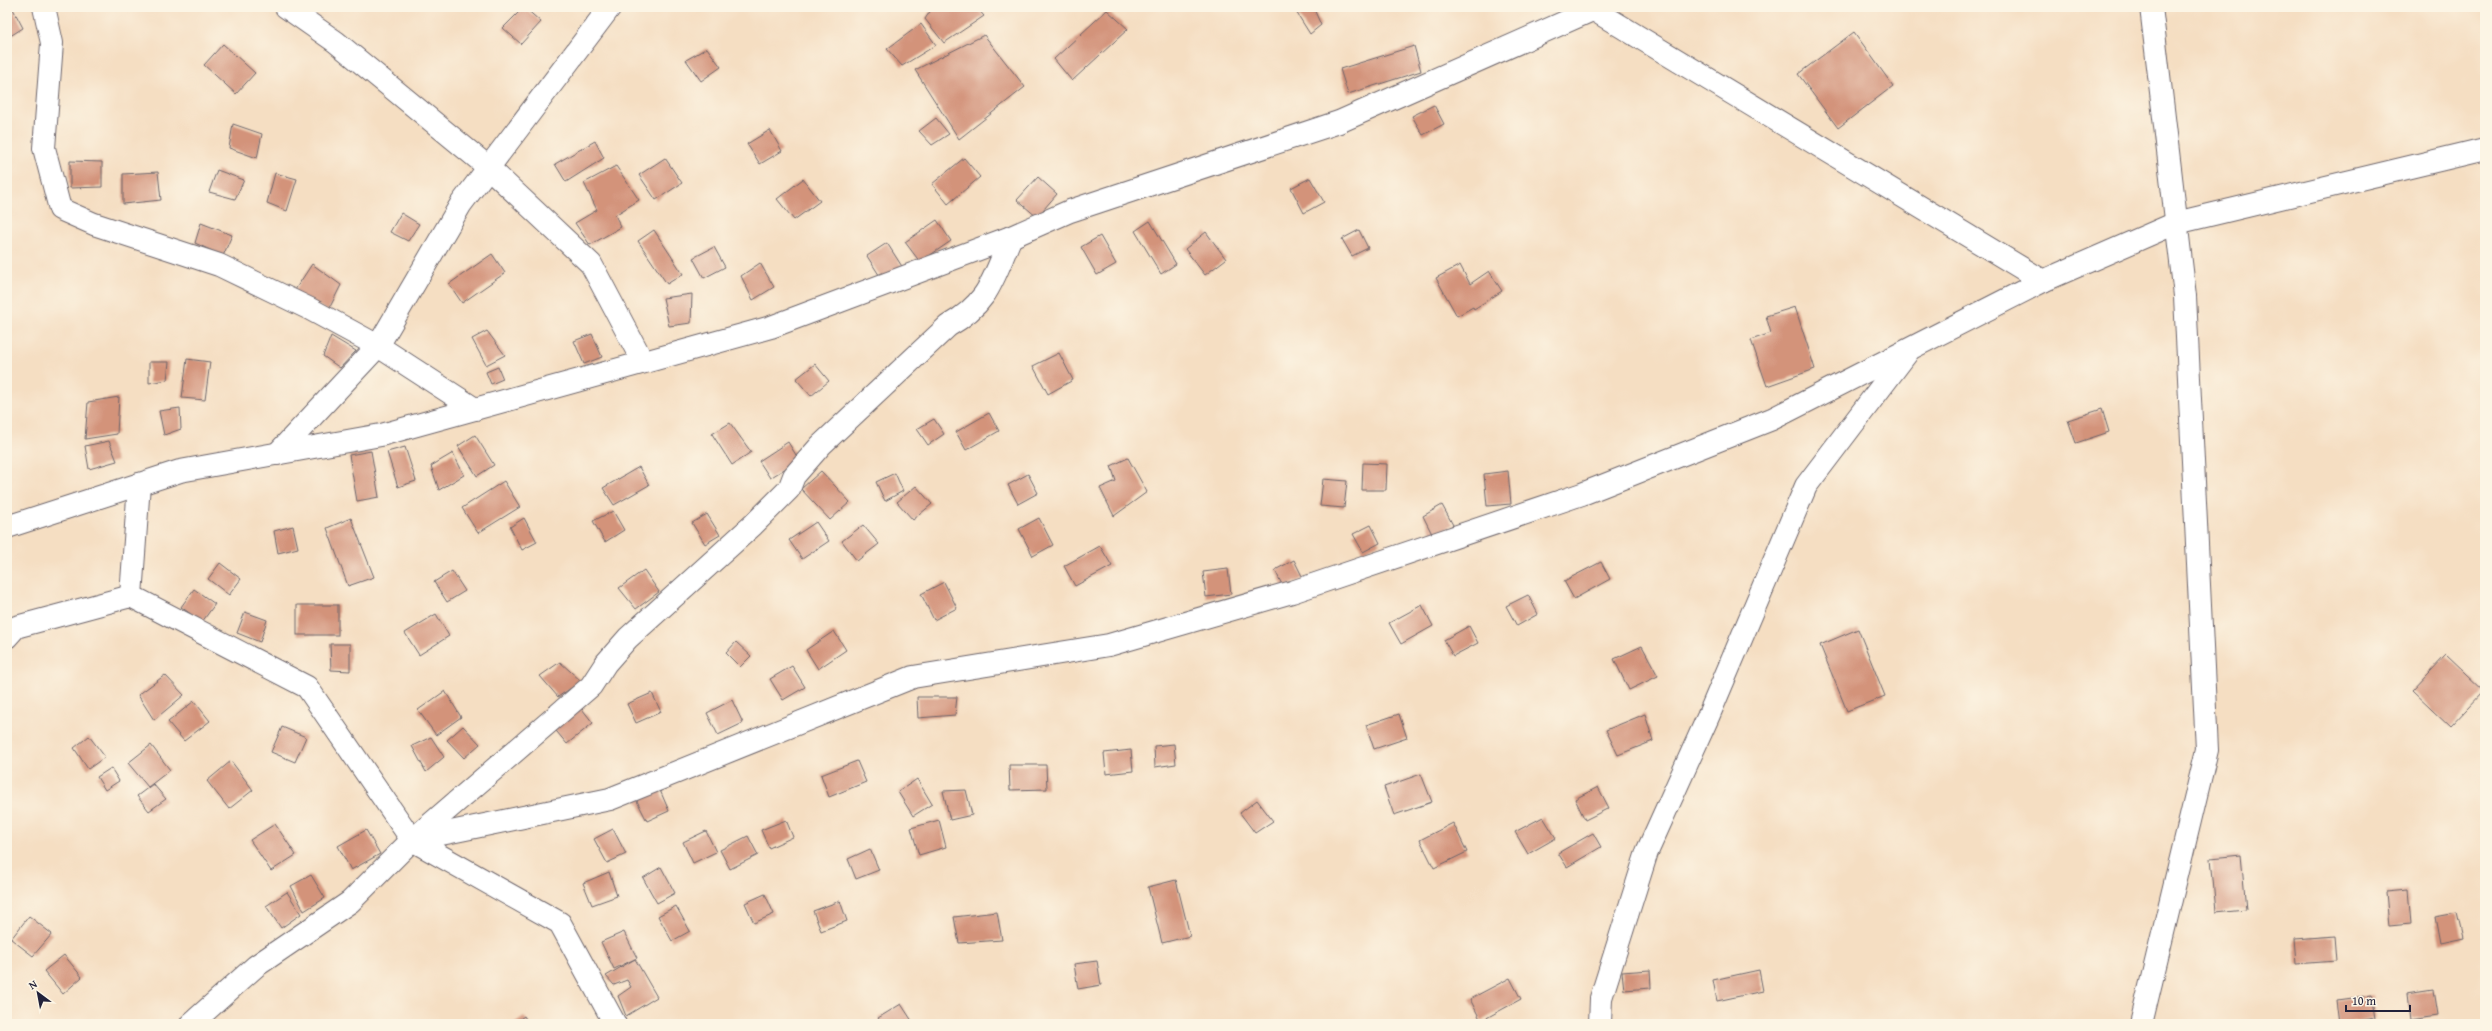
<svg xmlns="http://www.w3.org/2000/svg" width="2492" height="1031" font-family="'Gentium Book Plus',serif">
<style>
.building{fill:#d3937a}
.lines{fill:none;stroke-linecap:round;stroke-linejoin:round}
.street-casing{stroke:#6c646a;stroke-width:24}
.street{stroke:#fff;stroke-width:22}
</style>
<rect width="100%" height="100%" fill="#fcf5e5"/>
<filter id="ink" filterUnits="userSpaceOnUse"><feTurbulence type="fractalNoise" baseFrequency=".025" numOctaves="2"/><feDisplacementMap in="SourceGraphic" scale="8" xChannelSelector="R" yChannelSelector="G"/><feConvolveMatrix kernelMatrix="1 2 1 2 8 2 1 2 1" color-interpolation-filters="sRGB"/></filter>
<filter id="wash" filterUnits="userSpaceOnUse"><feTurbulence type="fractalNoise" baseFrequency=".012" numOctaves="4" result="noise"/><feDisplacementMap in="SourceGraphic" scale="16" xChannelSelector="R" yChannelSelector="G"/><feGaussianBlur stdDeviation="0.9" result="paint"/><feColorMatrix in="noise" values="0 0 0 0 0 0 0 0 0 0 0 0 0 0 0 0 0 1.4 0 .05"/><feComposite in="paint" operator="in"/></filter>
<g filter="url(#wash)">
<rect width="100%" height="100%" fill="#f5dec2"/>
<g id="blocks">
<!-- building -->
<g class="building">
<path d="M 12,7 L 23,28 L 7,38 L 7,9 Z"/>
<path d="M 524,7 L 541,22 L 521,44 L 503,28 Z"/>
<path d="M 933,7 L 976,7 L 984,16 L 944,43 L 925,19 Z"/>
<path d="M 1293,7 L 1313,7 L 1321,25 L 1310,34 Z"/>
<path d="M 1107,10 L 1128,29 L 1072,81 L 1054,59 Z"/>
<path d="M 921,24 L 936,45 L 902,66 L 887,49 Z"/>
<path d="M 1854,32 L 1893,86 L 1838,128 L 1798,74 Z"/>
<path d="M 984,35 L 1025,87 L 959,139 L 915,70 Z"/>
<path d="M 223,44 L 255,73 L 236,94 L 204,65 Z"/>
<path d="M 1414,46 L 1421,71 L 1348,94 L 1340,69 Z"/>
<path d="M 707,48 L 721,67 L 701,81 L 686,60 Z"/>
<path d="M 1434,105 L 1444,124 L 1423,135 L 1412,116 Z"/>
<path d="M 936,118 L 949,134 L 932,145 L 919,131 Z"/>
<path d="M 233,124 L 262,134 L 257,158 L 229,148 Z"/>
<path d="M 770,130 L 782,151 L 760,164 L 747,144 Z"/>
<path d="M 595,141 L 604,158 L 566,182 L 555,164 Z"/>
<path d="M 665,158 L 682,183 L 656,200 L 639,175 Z"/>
<path d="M 964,158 L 980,177 L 948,204 L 932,184 Z"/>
<path d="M 70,161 L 102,162 L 102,187 L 70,188 Z"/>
<path d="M 616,166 L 639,200 L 615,215 L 621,227 L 590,245 L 575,223 L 597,210 L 584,183 Z"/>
<path d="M 217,170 L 244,180 L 235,199 L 209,192 Z"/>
<path d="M 158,172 L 161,200 L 123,204 L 123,174 Z"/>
<path d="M 275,173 L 297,179 L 287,211 L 267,203 Z"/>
<path d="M 1038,177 L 1057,194 L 1037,217 L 1017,200 Z"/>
<path d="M 1310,178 L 1324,202 L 1304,213 L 1291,188 Z"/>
<path d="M 803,179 L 820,201 L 794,220 L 777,199 Z"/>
<path d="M 401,213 L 419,224 L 408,241 L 390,232 Z"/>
<path d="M 937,220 L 951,241 L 920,262 L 905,242 Z"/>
<path d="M 1150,221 L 1176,264 L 1161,274 L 1135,231 Z"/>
<path d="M 201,223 L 232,235 L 223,256 L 195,243 Z"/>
<path d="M 654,230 L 683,274 L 667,284 L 638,241 Z"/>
<path d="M 1359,230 L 1368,248 L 1352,256 L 1342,239 Z"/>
<path d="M 1206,232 L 1226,259 L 1205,275 L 1185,249 Z"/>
<path d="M 1100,236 L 1116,264 L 1097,275 L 1081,247 Z"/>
<path d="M 887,243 L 903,268 L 883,281 L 867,256 Z"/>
<path d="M 714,247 L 725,267 L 704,278 L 693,258 Z"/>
<path d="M 492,254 L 505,273 L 462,303 L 449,284 Z"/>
<path d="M 760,263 L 774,287 L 753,300 L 741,276 Z"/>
<path d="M 312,264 L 341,285 L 328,311 L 293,293 Z"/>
<path d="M 1460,265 L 1470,284 L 1489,271 L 1502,291 L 1474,309 L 1473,307 L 1457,316 L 1436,278 Z"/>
<path d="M 692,294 L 691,323 L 669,326 L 663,298 Z"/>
<path d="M 1795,307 L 1815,369 L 1767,386 L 1751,340 L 1771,333 L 1766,316 Z"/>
<path d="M 487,331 L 505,355 L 486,365 L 472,339 Z"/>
<path d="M 592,334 L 602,357 L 584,364 L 574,341 Z"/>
<path d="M 331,336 L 356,351 L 340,368 L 323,356 Z"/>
<path d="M 1059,353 L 1073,380 L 1048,394 L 1033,366 Z"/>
<path d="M 187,359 L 210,362 L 205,400 L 182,398 Z"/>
<path d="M 149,362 L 169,362 L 167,380 L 149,383 Z"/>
<path d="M 815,364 L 829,381 L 811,396 L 796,379 Z"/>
<path d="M 498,367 L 503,379 L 491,384 L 486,372 Z"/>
<path d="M 119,397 L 117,434 L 85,439 L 88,402 Z"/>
<path d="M 180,408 L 181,429 L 164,435 L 159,411 Z"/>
<path d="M 2102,409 L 2109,432 L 2076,443 L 2068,420 Z"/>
<path d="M 989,413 L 999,431 L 966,450 L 956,432 Z"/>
<path d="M 934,419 L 944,434 L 928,445 L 917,429 Z"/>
<path d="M 730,423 L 751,452 L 732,465 L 712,434 Z"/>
<path d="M 475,435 L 494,465 L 477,476 L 458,446 Z"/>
<path d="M 109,441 L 117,461 L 89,469 L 85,446 Z"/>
<path d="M 788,442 L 799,460 L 770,478 L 759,461 Z"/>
<path d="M 405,447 L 416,481 L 398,487 L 387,452 Z"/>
<path d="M 371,451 L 379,497 L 357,501 L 349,455 Z"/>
<path d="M 453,453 L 464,475 L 439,490 L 431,466 Z"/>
<path d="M 1128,458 L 1147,492 L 1114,516 L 1100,488 L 1116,481 L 1111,466 Z"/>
<path d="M 1363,463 L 1387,464 L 1386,490 L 1362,490 Z"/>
<path d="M 639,467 L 649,485 L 614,505 L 603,488 Z"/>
<path d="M 821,471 L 850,502 L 830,520 L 801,489 Z"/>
<path d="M 1508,471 L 1511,504 L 1487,506 L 1484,474 Z"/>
<path d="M 895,473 L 903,491 L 885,501 L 876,482 Z"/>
<path d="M 1028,474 L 1038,493 L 1018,504 L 1008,485 Z"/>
<path d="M 1323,479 L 1347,481 L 1344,508 L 1320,506 Z"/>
<path d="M 504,481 L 520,507 L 478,533 L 462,508 Z"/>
<path d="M 916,486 L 932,504 L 913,520 L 897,502 Z"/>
<path d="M 1442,505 L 1453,525 L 1433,536 L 1423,516 Z"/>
<path d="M 613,511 L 624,530 L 605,542 L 593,521 Z"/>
<path d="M 707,514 L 720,535 L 705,544 L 692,523 Z"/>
<path d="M 351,518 L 374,577 L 348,586 L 327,528 Z"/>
<path d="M 524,518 L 537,542 L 522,550 L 510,527 Z"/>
<path d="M 1039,518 L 1053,545 L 1033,556 L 1019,529 Z"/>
<path d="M 816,522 L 829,541 L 802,559 L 789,540 Z"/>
<path d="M 863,525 L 879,544 L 857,561 L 842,541 Z"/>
<path d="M 1371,525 L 1380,543 L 1363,552 L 1353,534 Z"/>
<path d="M 293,526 L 298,548 L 278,553 L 274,531 Z"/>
<path d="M 1100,546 L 1112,566 L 1075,586 L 1064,566 Z"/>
<path d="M 1294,560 L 1303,578 L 1284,589 L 1275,570 Z"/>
<path d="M 1601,562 L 1610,579 L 1574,599 L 1564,581 Z"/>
<path d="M 220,563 L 241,579 L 229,595 L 208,579 Z"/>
<path d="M 1228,569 L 1231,594 L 1206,597 L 1203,572 Z"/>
<path d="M 644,570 L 659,592 L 636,609 L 619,588 Z"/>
<path d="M 452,571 L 465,591 L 447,602 L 434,582 Z"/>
<path d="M 944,582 L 957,608 L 934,620 L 921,594 Z"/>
<path d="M 194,589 L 215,604 L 202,622 L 181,607 Z"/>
<path d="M 1528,595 L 1538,614 L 1517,626 L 1506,606 Z"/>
<rect x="297" y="605" width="41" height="30"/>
<path d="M 1422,605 L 1433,626 L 1401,644 L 1389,623 Z"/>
<path d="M 245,612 L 267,620 L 260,642 L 237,633 Z"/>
<path d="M 436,614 L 449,636 L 419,655 L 405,633 Z"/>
<path d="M 1469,626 L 1478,643 L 1453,656 L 1444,640 Z"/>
<path d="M 1858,629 L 1885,696 L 1847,711 L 1820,645 Z"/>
<path d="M 834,631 L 846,650 L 818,669 L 806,650 Z"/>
<path d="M 736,642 L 751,656 L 740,667 L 726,653 Z"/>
<path d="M 330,644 L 350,644 L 350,671 L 331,670 Z"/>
<path d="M 1642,646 L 1658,676 L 1629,690 L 1614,659 Z"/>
<path d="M 2446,655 L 2484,691 L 2450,727 L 2412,691 Z"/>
<path d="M 560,662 L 581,681 L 558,697 L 540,676 Z"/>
<path d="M 792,666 L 805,687 L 783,700 L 770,679 Z"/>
<path d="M 165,675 L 184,695 L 154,720 L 138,695 Z"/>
<path d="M 445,691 L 461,717 L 436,735 L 418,710 Z"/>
<path d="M 652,693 L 661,712 L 636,723 L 627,704 Z"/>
<path d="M 917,697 L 957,697 L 955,715 L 918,718 Z"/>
<path d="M 732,700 L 743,723 L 718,735 L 707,713 Z"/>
<path d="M 194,701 L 210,721 L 184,741 L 168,722 Z"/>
<path d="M 579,705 L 593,723 L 567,744 L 552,726 Z"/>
<path d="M 1399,714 L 1407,738 L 1374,749 L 1366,725 Z"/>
<path d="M 1645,714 L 1653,741 L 1618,755 L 1606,730 Z"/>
<path d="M 463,726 L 480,744 L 464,758 L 447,740 Z"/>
<path d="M 282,727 L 306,737 L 295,762 L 271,752 Z"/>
<path d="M 89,736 L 105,757 L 88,769 L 74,748 Z"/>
<path d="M 431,737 L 444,757 L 426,772 L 412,746 Z"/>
<path d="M 1174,744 L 1176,764 L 1155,767 L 1154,746 Z"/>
<path d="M 151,745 L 170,770 L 148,787 L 128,763 Z"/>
<path d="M 1131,750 L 1133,771 L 1106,774 L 1104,753 Z"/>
<path d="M 231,761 L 253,790 L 229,809 L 207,781 Z"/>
<path d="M 857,761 L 866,782 L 829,797 L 821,775 Z"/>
<path d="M 1009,765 L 1046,765 L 1047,789 L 1010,790 Z"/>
<path d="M 111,768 L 119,781 L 105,790 L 97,777 Z"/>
<path d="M 1421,774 L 1432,802 L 1394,815 L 1384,787 Z"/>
<path d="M 917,779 L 932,804 L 913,816 L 898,792 Z"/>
<path d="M 153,784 L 166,799 L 149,811 L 137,796 Z"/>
<path d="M 1598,787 L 1609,808 L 1585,820 L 1575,799 Z"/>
<path d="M 659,788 L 669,811 L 647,821 L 636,799 Z"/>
<path d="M 966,790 L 972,815 L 950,820 L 943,791 Z"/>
<path d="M 1257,800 L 1273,821 L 1255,833 L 1240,813 Z"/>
<path d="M 1543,817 L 1556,838 L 1528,854 L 1515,832 Z"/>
<path d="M 786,820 L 793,837 L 769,848 L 761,830 Z"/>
<path d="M 939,820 L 946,847 L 919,855 L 911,828 Z"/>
<path d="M 1453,823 L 1467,852 L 1434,868 L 1420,840 Z"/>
<path d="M 275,824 L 296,855 L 271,871 L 250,840 Z"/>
<path d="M 613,829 L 626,854 L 607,863 L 594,839 Z"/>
<path d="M 366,830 L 380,854 L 351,870 L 338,846 Z"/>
<path d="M 706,831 L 716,852 L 693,863 L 683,842 Z"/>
<path d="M 1593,833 L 1601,847 L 1567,867 L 1558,853 Z"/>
<path d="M 748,836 L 758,855 L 730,869 L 720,850 Z"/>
<path d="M 870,849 L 879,870 L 856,879 L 848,859 Z"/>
<path d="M 2241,855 L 2246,909 L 2216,912 L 2211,858 Z"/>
<path d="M 661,867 L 675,893 L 657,903 L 643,878 Z"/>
<path d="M 609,872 L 617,896 L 592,905 L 583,883 Z"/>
<path d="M 311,875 L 325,898 L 304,911 L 291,886 Z"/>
<path d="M 1176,880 L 1190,936 L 1162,943 L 1148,887 Z"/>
<path d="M 2408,890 L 2411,924 L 2389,926 L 2386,892 Z"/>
<path d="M 287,892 L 301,914 L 281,928 L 266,906 Z"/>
<path d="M 765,894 L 774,914 L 754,923 L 745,903 Z"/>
<path d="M 840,901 L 847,921 L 821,931 L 813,911 Z"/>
<path d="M 676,906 L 690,931 L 672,941 L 658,916 Z"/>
<path d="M 997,912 L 1002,940 L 959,943 L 954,917 Z"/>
<path d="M 2457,913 L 2463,939 L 2440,944 L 2435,917 Z"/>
<path d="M 29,916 L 52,934 L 33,956 L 11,939 Z"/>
<path d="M 624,932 L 637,958 L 614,969 L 601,942 Z"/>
<path d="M 2334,936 L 2336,961 L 2296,964 L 2294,939 Z"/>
<path d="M 64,955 L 82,977 L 63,994 L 44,971 Z"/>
<path d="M 635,959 L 657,997 L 626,1016 L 618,996 L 631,987 L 627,980 L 614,985 L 606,976 Z"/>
<path d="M 1097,961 L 1101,985 L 1078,989 L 1074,964 Z"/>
<path d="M 1650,970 L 1651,988 L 1624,990 L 1622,972 Z"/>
<path d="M 1759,970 L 1763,991 L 1717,1001 L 1713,980 Z"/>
<path d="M 1510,978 L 1521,999 L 1481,1021 L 1470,999 Z"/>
<path d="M 2434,990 L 2438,1015 L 2411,1019 L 2408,994 Z"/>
<path d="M 2372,995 L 2376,1018 L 2339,1024 L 2336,1000 Z"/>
<path d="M 901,1004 L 914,1024 L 882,1024 L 878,1018 Z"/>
<path d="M 524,1016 L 529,1024 L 513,1024 Z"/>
</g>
</g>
</g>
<g filter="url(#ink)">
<use href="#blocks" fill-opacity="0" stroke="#6c646a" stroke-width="1"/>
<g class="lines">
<!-- street casing -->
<g class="street-casing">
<g id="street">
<path d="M 44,7 L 52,43 L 44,148 L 60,209 L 94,224 L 219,265 L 310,309 L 378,346 L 475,409"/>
<path d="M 286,7 L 336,42 L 488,167 L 591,264 L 643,362"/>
<path d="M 1594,10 L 2043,281"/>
<path d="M 277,454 L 378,346 L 461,204 L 610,7"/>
<path d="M 139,484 L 131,596 L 307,687 L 412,840 L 560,923 L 615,1024"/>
<path d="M 7,527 L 180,471 L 381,435 L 771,327 L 1011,237 L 1070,211 L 1339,122 L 1599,7"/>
<path d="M 7,637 L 16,627 L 131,596"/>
<path d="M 412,840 L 610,799 L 913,677 L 1109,645 L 1292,592 L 1582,494 L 1772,419 L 2043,281 L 2176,223 L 2485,149"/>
<path d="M 191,1024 L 256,966 L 350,902 L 412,840 L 591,686 L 606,663 L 628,638 L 753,525 L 789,489 L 794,476 L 821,445 L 948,326 C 990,302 993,278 1011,237"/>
<path d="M 1600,1024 L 1601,998 L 1647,852 L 1708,717 L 1806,486 L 1907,353"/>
<path d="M 2141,1024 L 2207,750 L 2185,296 L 2151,7"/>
</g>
</g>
<!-- street -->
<use href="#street" class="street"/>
</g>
</g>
<!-- margin -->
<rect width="2492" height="1031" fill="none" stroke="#fcf5e5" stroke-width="24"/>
<!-- north arrow -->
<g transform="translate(38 993) rotate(328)" stroke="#fcf5e5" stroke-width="3" paint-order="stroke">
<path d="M0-3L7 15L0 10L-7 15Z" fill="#22223b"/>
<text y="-6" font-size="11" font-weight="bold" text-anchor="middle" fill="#22223b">N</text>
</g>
<!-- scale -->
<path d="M2346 1005v6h64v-6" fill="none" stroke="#22223b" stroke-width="2"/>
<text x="2352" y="1005" font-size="12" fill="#22223b" stroke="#fcf5e5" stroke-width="3" paint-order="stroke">10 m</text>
</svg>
